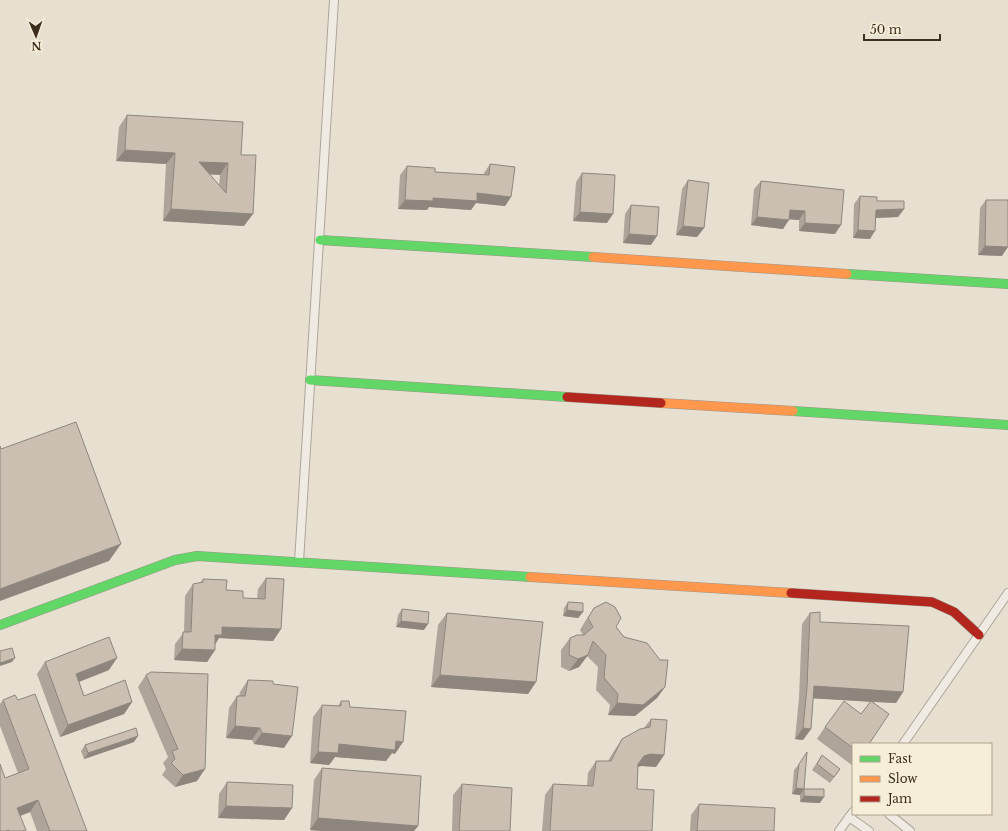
<svg xmlns="http://www.w3.org/2000/svg" width="1008" height="831" font-family="'Libre Baskerville',serif">
<style>
.lines{fill:none;stroke-linecap:round;stroke-linejoin:round}
.street-casing{stroke:#ada599;stroke-width:10}
.fast-casing{stroke:#9c958a;stroke-width:10}
.slow-casing{stroke:#9c958a;stroke-width:10}
.jam-casing{stroke:#9c958a;stroke-width:10}
.street{stroke:#efebe3;stroke-width:8}
.fast{stroke:#63d668;stroke-width:9}
.slow{stroke:#ff974d;stroke-width:9}
.jam{stroke:#b3261e;stroke-width:9}
.wall{fill:#afa499;fill-rule:evenodd}
.shaded-wall{fill:#8e867d}
.building{fill:#cbbfb2;stroke:#8e867d;fill-rule:evenodd}
</style>
<rect width="100%" height="100%" fill="#e7e0d1"/>
<g class="lines">
<!-- street casing -->
<g class="street-casing">
<g id="street">
<path d="M 299,562 L 334,0"/>
<path d="M 903,744 L 1008,593"/>
<path d="M 889,814 L 910,831"/>
<path d="M 849,817 L 869,831"/>
<path d="M 839,831 L 853,812"/>
</g>
</g>
<!-- fast casing -->
<g class="fast-casing">
<g id="fast">
<path d="M 320,240 L 593,257"/>
<path d="M 847,274 L 1008,284"/>
<path d="M 310,380 L 567,397"/>
<path d="M 793,411 L 1008,425"/>
<path d="M 0,625 L 175,560 L 197,556 L 530,577"/>
</g>
</g>
<!-- slow casing -->
<g class="slow-casing">
<g id="slow">
<path d="M 593,257 L 847,274"/>
<path d="M 661,403 L 793,411"/>
<path d="M 530,577 L 791,593"/>
</g>
</g>
<!-- jam casing -->
<g class="jam-casing">
<g id="jam">
<path d="M 567,397 L 661,403"/>
<path d="M 791,593 L 932,602 L 954,612 L 979,635"/>
</g>
</g>
<!-- street -->
<use href="#street" class="street"/>
<!-- fast -->
<use href="#fast" class="fast"/>
<!-- slow -->
<use href="#slow" class="slow"/>
<!-- jam -->
<use href="#jam" class="jam"/>
</g>
<!-- wall -->
<g class="wall">
<path d="M 127,115 L 241,155 L 244,226 L 163,221 L 166,164 L 116,161 L 119,127 ZM 210,174 L 220,175 L 219,185 Z"/>
<path d="M 490,164 L 511,197 L 505,206 L 476,203 L 471,210 L 429,207 L 427,210 L 398,209 L 400,175 L 407,166 L 435,172 L 484,175 L 484,173 Z"/>
<path d="M 582,173 L 607,223 L 573,221 L 576,182 Z"/>
<path d="M 688,180 L 704,228 L 697,237 L 676,235 L 682,189 Z"/>
<path d="M 761,181 L 844,190 L 835,234 L 799,231 L 799,220 L 789,219 L 783,229 L 751,225 L 754,189 Z"/>
<path d="M 860,196 L 877,201 L 904,209 L 898,217 L 876,218 L 870,239 L 853,238 L 854,204 Z"/>
<path d="M 986,200 L 1002,256 L 978,255 L 980,208 Z"/>
<path d="M 631,205 L 651,245 L 623,243 L 625,214 Z"/>
<path d="M 266,578 L 281,629 L 273,641 L 219,638 L 215,645 L 215,650 L 207,662 L 174,660 L 175,644 L 184,632 L 185,596 L 193,584 L 200,583 L 203,579 L 243,598 L 257,599 L 258,589 Z"/>
<path d="M 568,602 L 583,612 L 578,618 L 563,616 L 564,608 Z"/>
<path d="M 594,608 L 616,627 L 665,687 L 657,698 L 635,716 L 608,715 L 610,705 L 596,690 L 598,667 L 587,656 L 579,667 L 569,671 L 561,667 L 561,650 L 570,638 L 583,635 L 580,630 L 586,620 Z"/>
<path d="M 402,609 L 424,630 L 396,627 L 398,615 Z"/>
<path d="M 447,613 L 536,682 L 528,694 L 431,687 L 438,625 Z"/>
<path d="M 810,613 L 820,622 L 903,692 L 896,703 L 873,702 L 853,744 L 853,766 L 817,739 L 825,727 L 861,714 L 870,702 L 813,698 L 811,729 L 803,740 L 795,739 L 799,698 L 802,624 Z"/>
<path d="M 45,662 L 109,670 L 79,682 L 84,696 L 132,702 L 124,714 L 60,737 L 37,674 Z"/>
<path d="M 146,675 L 197,781 L 175,787 L 162,775 L 166,769 L 163,763 L 168,757 L 138,687 Z"/>
<path d="M 248,680 L 273,684 L 284,748 L 254,744 L 252,740 L 226,738 L 229,708 L 237,696 L 239,696 L 240,692 Z"/>
<path d="M 3,700 L 87,831 L 37,831 L 30,812 L 20,816 L 25,831 L 0,831 L 5,778 L 18,773 L 0,726 L 0,704 Z"/>
<path d="M 341,701 L 350,707 L 395,754 L 392,753 L 386,761 L 335,757 L 329,765 L 310,763 L 313,717 L 322,705 L 338,706 Z"/>
<path d="M 651,719 L 664,755 L 656,767 L 642,766 L 638,767 L 637,789 L 652,831 L 542,831 L 545,795 L 553,784 L 587,786 L 588,773 L 596,761 L 608,761 L 614,751 L 622,739 L 644,728 Z"/>
<path d="M 134,742 L 84,759 L 81,751 L 85,745 Z"/>
<path d="M 822,755 L 840,769 L 830,783 L 812,770 Z"/>
<path d="M 799,764 L 804,789 L 820,803 L 800,802 L 800,795 L 792,794 L 794,770 Z"/>
<path d="M 322,768 L 418,826 L 414,831 L 321,831 L 310,830 L 314,780 Z"/>
<path d="M 227,782 L 292,808 L 284,820 L 218,818 L 219,794 Z"/>
<path d="M 462,784 L 510,831 L 452,831 L 453,795 Z"/>
<path d="M 699,804 L 774,831 L 690,831 L 691,815 Z"/>
</g>
<!-- shaded-wall -->
<g class="shaded-wall">
<path d="M 125,150 L 175,153 L 166,164 L 116,161 Z"/>
<path d="M 199,162 L 228,163 L 220,175 L 190,173 Z"/>
<path d="M 477,193 L 511,197 L 505,206 L 476,203 L 471,210 L 429,207 L 427,210 L 398,209 L 405,200 L 433,198 Z"/>
<path d="M 171,209 L 253,214 L 244,226 L 163,221 Z"/>
<path d="M 904,209 L 898,217 L 871,218 L 876,210 Z"/>
<path d="M 790,210 L 805,211 L 799,220 L 784,219 Z"/>
<path d="M 580,212 L 613,214 L 607,223 L 573,221 Z"/>
<path d="M 757,217 L 789,220 L 783,229 L 751,225 Z"/>
<path d="M 805,223 L 841,225 L 835,234 L 799,231 Z"/>
<path d="M 683,226 L 704,228 L 697,237 L 676,235 Z"/>
<path d="M 858,230 L 875,231 L 870,239 L 853,238 Z"/>
<path d="M 629,234 L 657,236 L 651,245 L 623,243 Z"/>
<path d="M 985,246 L 1008,247 L 1002,256 L 978,255 Z"/>
<path d="M 121,544 L 109,561 L 0,601 L 0,589 Z"/>
<path d="M 567,610 L 583,612 L 578,618 L 563,616 Z"/>
<path d="M 401,621 L 428,624 L 424,630 L 396,627 Z"/>
<path d="M 222,627 L 281,629 L 273,641 L 219,638 L 213,647 L 215,635 Z"/>
<path d="M 182,649 L 215,650 L 207,662 L 174,660 Z"/>
<path d="M 588,655 L 579,667 L 569,671 L 578,659 Z"/>
<path d="M 15,658 L 12,662 L 0,666 L 0,663 Z"/>
<path d="M 117,658 L 109,670 L 68,686 L 76,674 Z"/>
<path d="M 440,675 L 536,682 L 528,694 L 431,687 Z"/>
<path d="M 814,686 L 903,692 L 896,703 L 806,698 Z"/>
<path d="M 665,687 L 657,698 L 635,716 L 608,715 L 617,703 Z"/>
<path d="M 132,702 L 124,714 L 60,737 L 68,725 Z"/>
<path d="M 235,726 L 260,728 L 252,740 L 226,738 Z"/>
<path d="M 803,728 L 811,729 L 803,740 L 795,739 Z"/>
<path d="M 262,733 L 292,736 L 284,748 L 254,744 Z"/>
<path d="M 138,736 L 134,742 L 84,759 L 88,753 Z"/>
<path d="M 396,741 L 403,742 L 395,754 L 392,753 L 386,761 L 335,757 L 329,765 L 310,763 L 318,752 L 339,744 Z"/>
<path d="M 650,754 L 664,755 L 656,767 L 642,766 L 635,767 L 644,756 Z"/>
<path d="M 205,769 L 197,781 L 175,787 L 183,775 Z"/>
<path d="M 796,788 L 804,789 L 800,795 L 792,794 Z"/>
<path d="M 804,796 L 824,797 L 820,803 L 800,802 Z"/>
<path d="M 38,800 L 30,812 L 9,820 L 17,808 Z"/>
<path d="M 226,806 L 292,808 L 284,820 L 218,818 Z"/>
<path d="M 318,818 L 418,826 L 414,831 L 321,831 L 310,830 Z"/>
</g>
<!-- building -->
<g class="building">
<path d="M 127,115 L 243,122 L 241,155 L 256,155 L 253,214 L 171,209 L 175,153 L 125,150 ZM 199,162 L 228,163 L 226,193 Z"/>
<path d="M 490,164 L 515,167 L 511,197 L 477,193 L 477,201 L 433,198 L 433,201 L 405,200 L 407,166 L 435,168 L 435,172 L 489,175 Z"/>
<path d="M 582,173 L 615,175 L 613,214 L 580,212 Z"/>
<path d="M 688,180 L 709,183 L 704,228 L 683,226 Z"/>
<path d="M 761,181 L 844,190 L 841,225 L 805,223 L 805,211 L 790,210 L 789,220 L 757,217 Z"/>
<path d="M 860,196 L 877,197 L 877,201 L 904,201 L 904,209 L 876,210 L 875,231 L 858,230 Z"/>
<path d="M 986,200 L 1008,200 L 1008,247 L 985,246 Z"/>
<path d="M 631,205 L 659,207 L 657,236 L 629,234 Z"/>
<path d="M 76,422 L 121,544 L 0,589 L 0,446 L 1,449 Z"/>
<path d="M 266,578 L 284,579 L 281,629 L 222,627 L 222,635 L 215,635 L 215,650 L 182,649 L 183,632 L 191,632 L 193,584 L 203,582 L 203,579 L 227,580 L 226,590 L 243,591 L 243,598 L 265,599 Z"/>
<path d="M 568,602 L 583,603 L 583,612 L 567,610 Z"/>
<path d="M 606,602 L 615,607 L 621,618 L 616,627 L 624,637 L 647,643 L 660,660 L 668,660 L 665,687 L 643,705 L 617,703 L 618,694 L 604,678 L 606,655 L 593,641 L 588,655 L 578,659 L 569,655 L 570,638 L 577,635 L 584,635 L 593,627 L 588,618 L 594,608 Z"/>
<path d="M 402,609 L 429,612 L 428,624 L 401,621 Z"/>
<path d="M 820,612 L 820,622 L 909,626 L 903,692 L 814,686 L 811,729 L 803,728 L 807,687 L 810,613 Z"/>
<path d="M 447,613 L 543,622 L 536,682 L 440,675 Z"/>
<path d="M 109,637 L 117,658 L 76,674 L 84,696 L 125,680 L 132,702 L 68,725 L 45,662 Z"/>
<path d="M 12,648 L 15,658 L 0,663 L 0,651 Z"/>
<path d="M 151,672 L 208,674 L 205,769 L 183,775 L 171,763 L 175,759 L 172,751 L 178,749 L 146,675 Z"/>
<path d="M 248,680 L 273,681 L 273,684 L 298,687 L 292,736 L 262,733 L 260,728 L 235,726 L 237,696 L 245,696 Z"/>
<path d="M 35,694 L 87,831 L 50,831 L 38,800 L 17,808 L 26,830 L 22,831 L 9,831 L 9,830 L 6,831 L 0,831 L 0,764 L 5,778 L 29,769 L 3,700 L 15,695 L 18,700 Z"/>
<path d="M 341,701 L 349,701 L 350,707 L 406,711 L 403,742 L 396,741 L 395,750 L 339,744 L 338,753 L 318,752 L 322,705 L 341,706 Z"/>
<path d="M 844,701 L 861,714 L 871,701 L 889,714 L 869,744 L 853,744 L 853,748 L 825,727 Z"/>
<path d="M 651,719 L 667,720 L 664,755 L 650,754 L 644,756 L 638,764 L 637,789 L 654,790 L 652,831 L 550,831 L 553,784 L 593,786 L 596,761 L 611,761 L 622,739 L 640,729 L 650,727 Z"/>
<path d="M 136,728 L 138,736 L 88,753 L 85,745 Z"/>
<path d="M 807,752 L 804,789 L 796,788 L 799,764 Z"/>
<path d="M 822,755 L 840,769 L 834,777 L 817,764 Z"/>
<path d="M 322,768 L 421,776 L 418,826 L 318,818 Z"/>
<path d="M 227,782 L 293,785 L 292,808 L 226,806 Z"/>
<path d="M 462,784 L 512,788 L 510,831 L 459,831 Z"/>
<path d="M 804,789 L 824,789 L 824,797 L 804,796 Z"/>
<path d="M 699,804 L 775,808 L 774,831 L 697,831 Z"/>
</g>
<!-- legend -->
<rect x="852" y="743" width="140" height="72" fill="#f7eed8" stroke="#ada18e"/>
<rect x="860" y="756" width="20" height="6" fill="#63d668" stroke="#ada18e"/>
<text x="888" y="763" font-size="12" fill="#3d2e20">Fast</text>
<rect x="860" y="776" width="20" height="6" fill="#ff974d" stroke="#ada18e"/>
<text x="888" y="783" font-size="12" fill="#3d2e20">Slow</text>
<rect x="860" y="796" width="20" height="6" fill="#b3261e" stroke="#ada18e"/>
<text x="888" y="803" font-size="12" fill="#3d2e20">Jam</text>
<!-- north arrow -->
<g transform="translate(36 36) rotate(178)" stroke="#f7eed8" stroke-width="3" paint-order="stroke">
<path d="M0-3L7 15L0 10L-7 15Z" fill="#3d2e20"/>
<text y="-6" font-size="11" font-weight="bold" text-anchor="middle" fill="#3d2e20">N</text>
</g>
<!-- scale -->
<path d="M864 34v6h76v-6" fill="none" stroke="#3d2e20" stroke-width="2"/>
<text x="870" y="34" font-size="12" fill="#3d2e20" stroke="#f7eed8" stroke-width="3" paint-order="stroke">50 m</text>
</svg>
